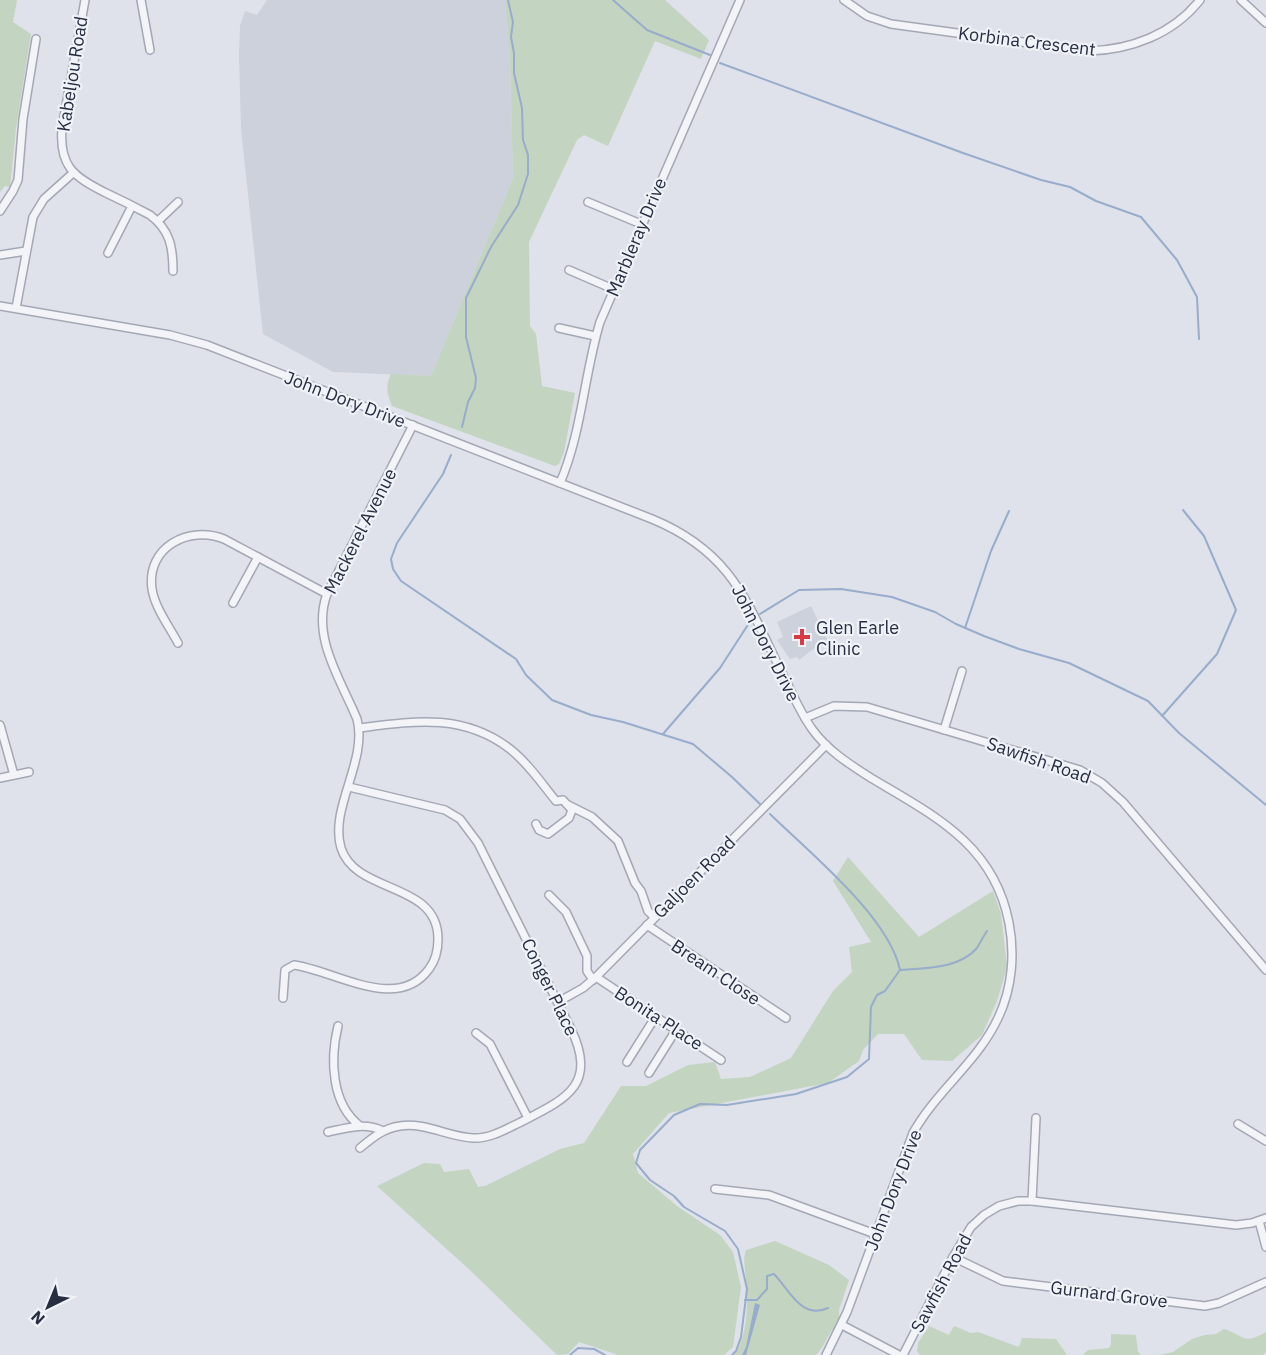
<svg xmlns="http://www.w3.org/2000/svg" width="1266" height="1355" font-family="'IBM Plex Sans',sans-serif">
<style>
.built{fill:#cdd1dc}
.green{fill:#c3d4c0}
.water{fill:#98accc}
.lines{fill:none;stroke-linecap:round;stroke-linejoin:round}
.stream{stroke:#98accc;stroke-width:2}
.minor-casing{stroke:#a4a8b4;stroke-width:10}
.minor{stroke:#f2f4f8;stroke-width:7}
.poi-dot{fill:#d73b43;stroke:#eff2f7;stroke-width:2}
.labels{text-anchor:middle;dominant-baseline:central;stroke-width:4.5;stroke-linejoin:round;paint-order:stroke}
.street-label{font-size:18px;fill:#272e42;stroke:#eff2f7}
.poi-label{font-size:18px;fill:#272e42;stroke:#eff2f7;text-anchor:start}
</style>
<rect width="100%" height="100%" fill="#dfe2ea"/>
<!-- built -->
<g class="built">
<path d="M 267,0 L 505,0 L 510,56 L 513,178 L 431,376 L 333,372 L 263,334 L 241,129 L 239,55 L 240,26 L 245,11 L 257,15 Z"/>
<path d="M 811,606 L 828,641 L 812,650 L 799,660 L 797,657 L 790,659 L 777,640 L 783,637 L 777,622 Z"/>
</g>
<!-- green -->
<g class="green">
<path d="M 0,0 L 17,0 L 13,22 L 31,34 L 16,128 L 10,187 L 5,186 L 0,192 Z"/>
<path d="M 505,0 L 665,0 L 709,40 L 701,59 L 655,41 L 608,146 L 584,135 L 577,140 L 529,242 L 530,326 L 536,334 L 542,386 L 575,393 L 564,452 L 559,464 L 555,466 L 392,406 C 387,393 385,387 391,374 L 431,376 L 513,178 L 510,56 Z"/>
<path d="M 848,857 L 919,937 L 993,891 L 1001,914 L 1007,967 L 997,1001 L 982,1035 L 952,1061 L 922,1060 L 904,1034 L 878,1034 L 863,1050 L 859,1061 L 828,1083 L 669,1113 L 633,1154 L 638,1173 L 677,1206 L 720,1235 L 733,1252 L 741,1287 L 733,1347 L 724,1355 L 618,1355 L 579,1342 L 568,1354 L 557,1355 L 472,1272 L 377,1186 L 424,1163 L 440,1164 L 444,1172 L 469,1169 L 478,1187 L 485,1186 L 560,1149 L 584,1143 L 621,1086 L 646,1086 L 688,1065 L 715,1062 L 721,1079 L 750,1077 L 791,1058 L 833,991 L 852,972 L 849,947 L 871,942 L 833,881 Z"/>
<path d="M 775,1241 L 829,1265 L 849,1280 L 839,1310 L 839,1324 C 827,1332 827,1344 816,1355 L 733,1355 C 748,1337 748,1305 746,1282 C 746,1270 742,1261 746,1250 Z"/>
<path d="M 929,1326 L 949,1335 L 954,1326 L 971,1333 L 978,1332 L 1019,1347 L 1022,1338 L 1056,1339 L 1067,1355 L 920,1355 L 917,1351 L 918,1343 Z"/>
<path d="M 1224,1329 C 1245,1335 1241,1346 1266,1332 L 1266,1352 L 1263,1355 L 1159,1355 L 1173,1352 L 1192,1339 L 1205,1335 L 1216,1334 Z"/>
<path d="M 1111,1334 L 1136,1335 L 1138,1352 L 1141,1355 L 1083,1355 L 1088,1350 L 1109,1348 L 1111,1345 Z"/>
</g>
<!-- water -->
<path class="water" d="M 755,1303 L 760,1305 L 746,1355 L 742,1355 L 746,1347 Z"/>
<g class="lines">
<!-- stream -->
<g class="stream">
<path d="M 613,0 L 647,30 L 710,55"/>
<path d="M 720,63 L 963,153 L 1041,180 L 1070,187 L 1096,201 L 1141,217 L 1177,260 L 1197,297 L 1199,339"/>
<path d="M 462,427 L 468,402 L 475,388 L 476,378 L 466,337 L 466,298 L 491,247 L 518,205 L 528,174 L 528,155 L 523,140 L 522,108 L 514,73 L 514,53 L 511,37 L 513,22 L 508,0"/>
<path d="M 451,455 L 443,474 L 397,543 L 391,559 L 393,569 L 401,581 L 516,659 L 526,675 L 552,700 L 591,715 L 623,722 L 693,744 L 732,777 L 760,804"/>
<path d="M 760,614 L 799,590 L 841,589 L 892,597 L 935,612 L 956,624 L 984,636 L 1019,649 L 1069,663 L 1148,701 L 1179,733 L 1266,805"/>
<path d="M 965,628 L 991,551 L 1009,511"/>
<path d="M 1162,716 L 1217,654 L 1236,610 L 1204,536 L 1183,510"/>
<path d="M 663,734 L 720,668 L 751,620"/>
<path d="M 900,970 C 925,968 959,969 977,948 C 980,943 983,937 987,931"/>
<path d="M 745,1300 L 757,1300 L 767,1289 L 767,1276 L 774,1274 C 789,1289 801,1320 828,1308"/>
<path d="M 570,1355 L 578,1348 L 594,1349 L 605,1355"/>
<path d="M 732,1355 L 736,1351 L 741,1337 L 747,1289 L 738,1249 L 725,1231 L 684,1207 L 674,1196 L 650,1180 L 636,1163 L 640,1150 L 674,1115 L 700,1104 L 727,1105 L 796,1094 L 847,1077 L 869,1059 L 871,1007 L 877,995 L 885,991 L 900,970 C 889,917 810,853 770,814"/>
</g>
<!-- minor casing -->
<g class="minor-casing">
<g id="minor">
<path d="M 85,0 L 62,128 C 59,166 73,176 104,192 C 119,199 135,207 150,215 C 170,230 173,247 173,271"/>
<path d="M 141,0 L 150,50"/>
<path d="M 844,0 L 867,16 L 891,24 L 1088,51 C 1131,50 1173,34 1200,0"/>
<path d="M 1241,0 L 1266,23"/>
<path d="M 588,202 L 641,224"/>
<path d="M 0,211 L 13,191 L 18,180 L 23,119 L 36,39"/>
<path d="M 158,221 L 178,202"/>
<path d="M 108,253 L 132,206"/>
<path d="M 0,255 L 26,251"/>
<path d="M 569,270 L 613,289"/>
<path d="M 0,306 L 170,335 L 207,345 L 652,519 C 737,554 749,609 788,685 C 795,700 802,715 812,729 C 827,750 849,764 871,778 C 933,815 994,844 1009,923 C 1015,954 1012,988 999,1016 C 979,1061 937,1090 913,1133 L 847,1312 L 826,1355"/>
<path d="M 16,308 L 33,217 L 44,199 L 73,173"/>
<path d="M 559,328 L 595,336"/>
<path d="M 560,483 C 582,432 584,375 600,322 L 740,0"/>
<path d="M 233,603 L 258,557"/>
<path d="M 178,643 C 169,626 155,608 152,589 C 146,547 189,525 224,539 L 327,594"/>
<path d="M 805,718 L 834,706 L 867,707 L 1080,770 L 1102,783 L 1123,802 L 1266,970"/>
<path d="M 0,725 L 14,775"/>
<path d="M 359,728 C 414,721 463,713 510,749 C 528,763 542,784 556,801 L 563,800 L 572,810 L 569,818 L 548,834 L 539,830 L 536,824"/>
<path d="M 944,730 L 962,671"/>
<path d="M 0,778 L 29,772"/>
<path d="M 349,787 L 445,810 L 460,819 L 478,843 L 571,1029 C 598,1085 566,1099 521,1122 C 506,1129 490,1139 473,1138 C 449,1137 425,1122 400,1126 C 384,1128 372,1138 360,1148"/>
<path d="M 568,805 L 592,817 L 618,841 L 635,883 L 641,891 L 648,911 L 654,917"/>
<path d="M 549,895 L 566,912 L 587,956 L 587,971 L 593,980"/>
<path d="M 647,925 L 786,1018"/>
<path d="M 596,977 L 721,1060"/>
<path d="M 283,998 L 285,970 L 294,965 C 336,971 397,1013 429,969 C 436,960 438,949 438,939 C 438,881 356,895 341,848 C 329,808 368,761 357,719 C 341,680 311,637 327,594 L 413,425"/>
<path d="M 558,1002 L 583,988 L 596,977 L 826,745"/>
<path d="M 338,1026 C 330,1059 331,1104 360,1126"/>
<path d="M 476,1033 L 490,1044 L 528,1118"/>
<path d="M 627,1062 L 656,1016"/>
<path d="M 649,1073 L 676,1030"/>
<path d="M 1238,1124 L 1266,1141"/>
<path d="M 328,1132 C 346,1128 365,1122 383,1131"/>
<path d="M 715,1189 L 769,1195 L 875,1234"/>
<path d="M 1032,1201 L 1036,1118"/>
<path d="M 1259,1221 L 1266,1247"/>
<path d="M 953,1257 L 1003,1281 L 1205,1306 L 1219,1303 L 1266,1282"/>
<path d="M 842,1325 L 899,1355"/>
<path d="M 903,1355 L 953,1257 L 971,1227 L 984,1215 L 999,1206 L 1018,1201 L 1032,1201 L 1236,1225 L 1252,1223 L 1266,1218"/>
</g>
</g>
<!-- minor -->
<use href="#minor" class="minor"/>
</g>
<!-- markers -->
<path class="poi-dot" d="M799 628h6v6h6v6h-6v6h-6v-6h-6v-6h6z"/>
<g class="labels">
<!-- street labels -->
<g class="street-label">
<text transform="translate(1027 41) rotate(7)">Korbina Crescent</text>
<text transform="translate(72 74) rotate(-81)">Kabeljou Road</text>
<text transform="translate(636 237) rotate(-67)">Marbleray Drive</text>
<text transform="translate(345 399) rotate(21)">John Dory Drive</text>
<text transform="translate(360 531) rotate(-63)">Mackerel Avenue</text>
<text transform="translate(766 643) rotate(63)">John Dory Drive</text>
<text transform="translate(1039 760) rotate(19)">Sawfish Road</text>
<text transform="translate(694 877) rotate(-45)">Galjoen Road</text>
<text transform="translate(716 972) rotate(34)">Bream Close</text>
<text transform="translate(550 987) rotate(64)">Conger Place</text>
<text transform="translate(659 1018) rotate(33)">Bonita Place</text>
<text transform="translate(893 1190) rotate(-69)">John Dory Drive</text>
<text transform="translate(941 1283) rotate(-62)">Sawfish Road</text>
<text transform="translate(1109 1294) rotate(7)">Gurnard Grove</text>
</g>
<!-- poi labels -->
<g class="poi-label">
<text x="816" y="627">Glen Earle<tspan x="816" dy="21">Clinic</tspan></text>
</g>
</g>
<!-- north arrow -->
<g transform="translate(48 1307) rotate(223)" stroke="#eff2f7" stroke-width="4.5" paint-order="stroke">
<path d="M0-4.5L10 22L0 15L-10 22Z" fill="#272e42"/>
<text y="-9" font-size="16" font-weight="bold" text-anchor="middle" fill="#272e42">N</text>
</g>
</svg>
